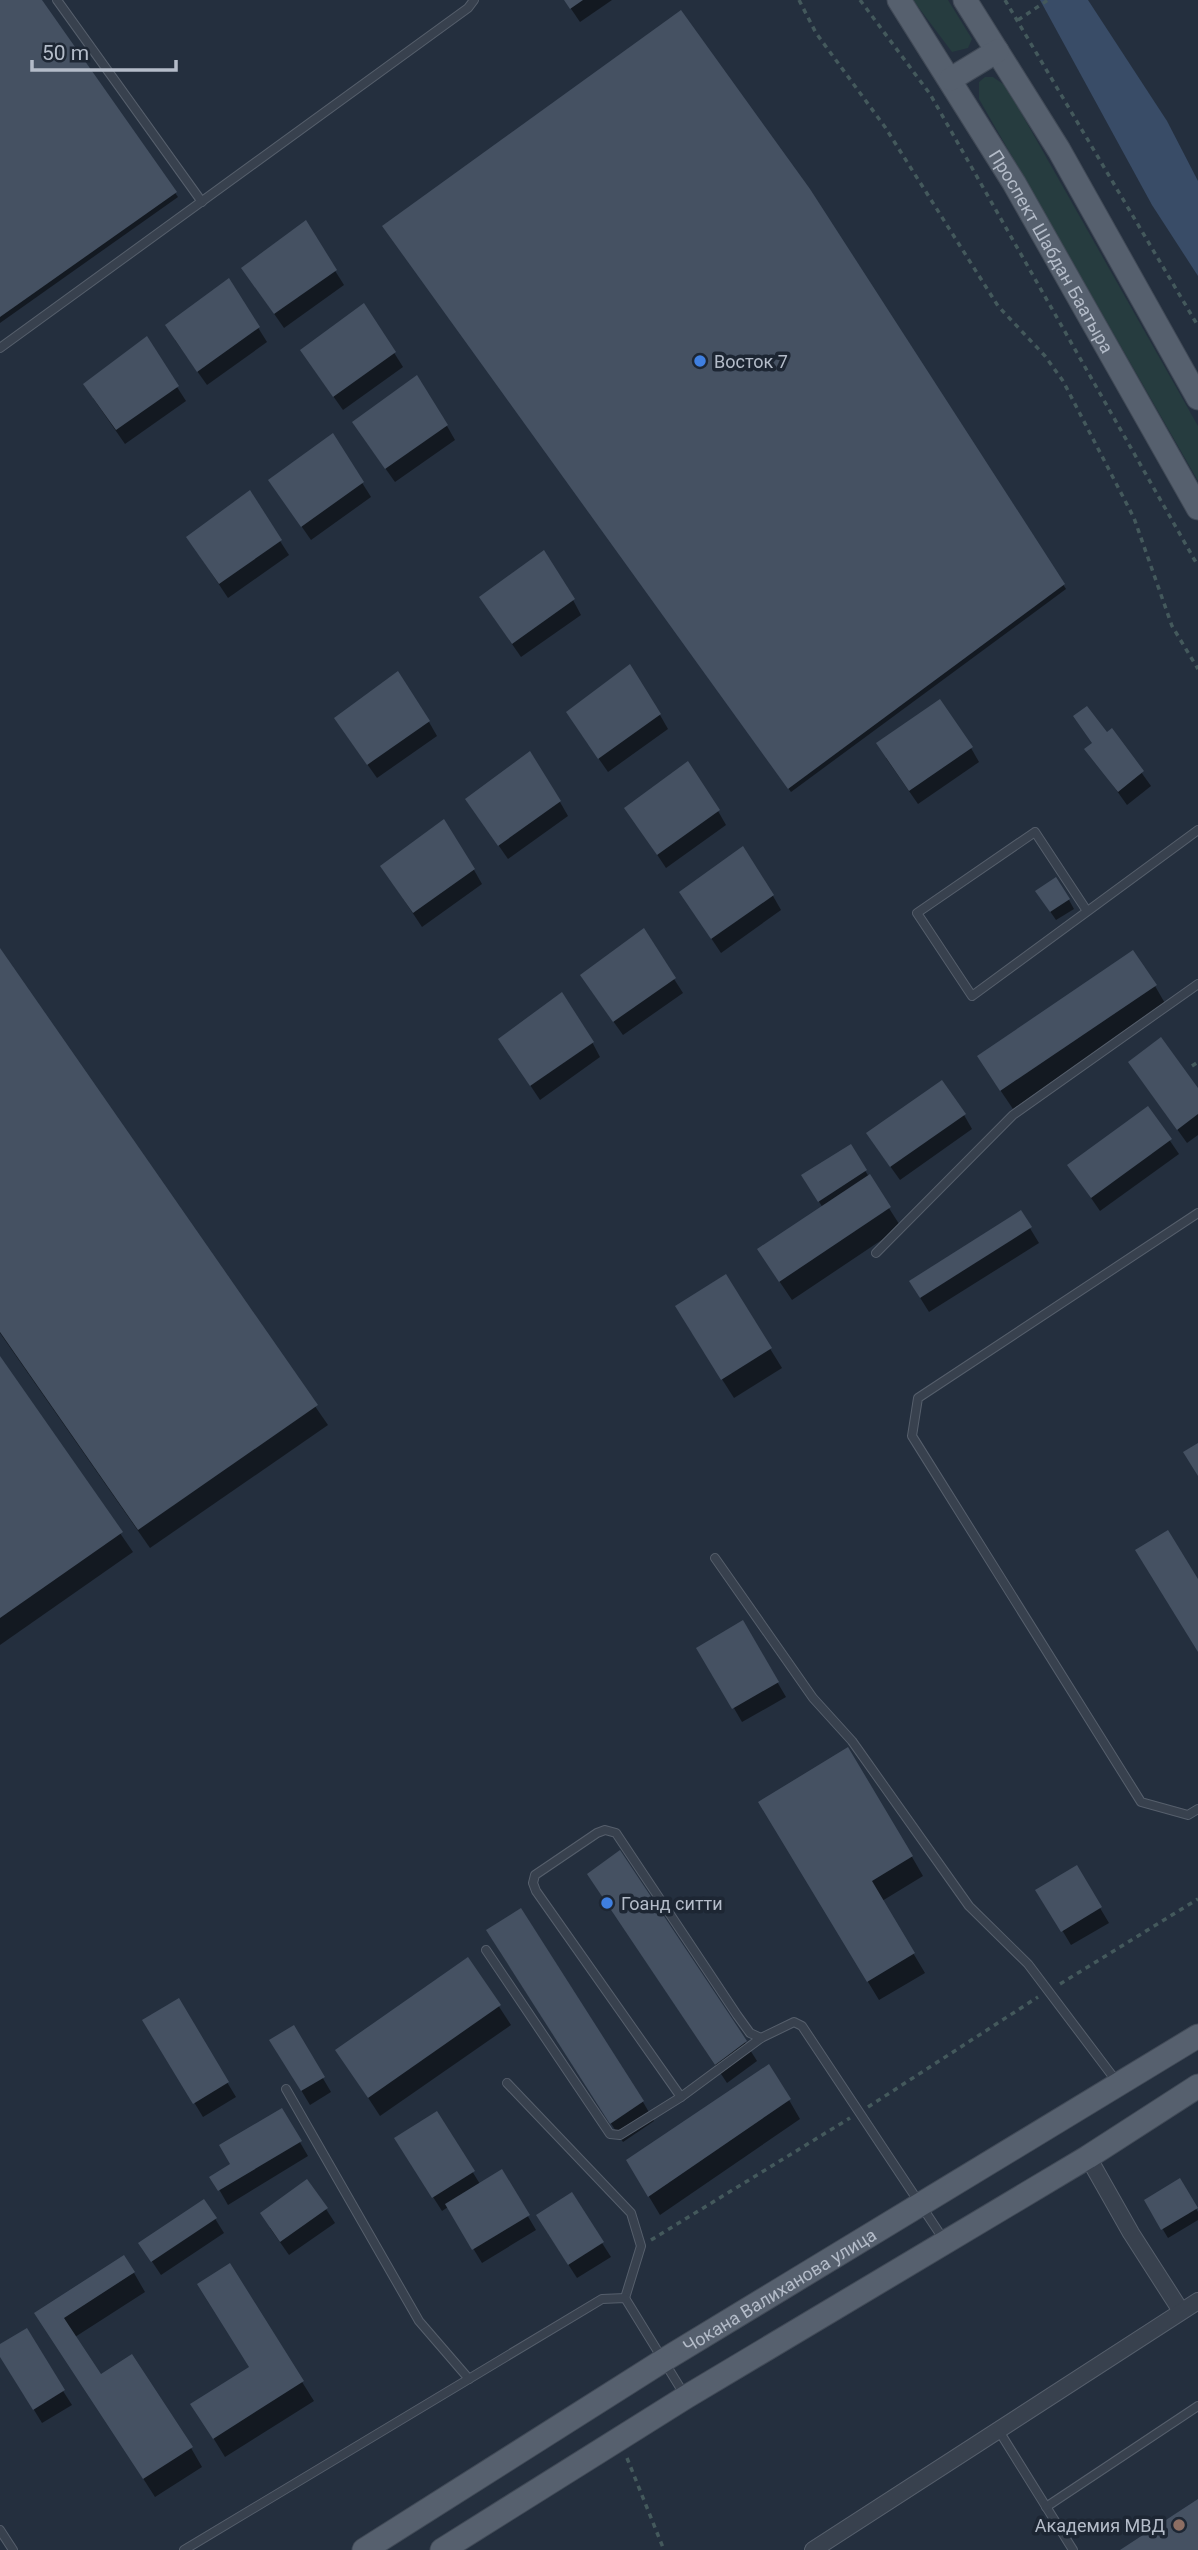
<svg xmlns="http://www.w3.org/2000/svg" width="1198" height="2550" font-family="Roboto,sans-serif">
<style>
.green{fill:#263c3f}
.water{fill:#394c67}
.shadow{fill:#0007}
.building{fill:#455162}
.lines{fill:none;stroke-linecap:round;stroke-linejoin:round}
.service-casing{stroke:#565f6c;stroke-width:10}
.minor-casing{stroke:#565f6c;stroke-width:18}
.primary-casing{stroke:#414a57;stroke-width:25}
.path{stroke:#44595c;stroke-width:3.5;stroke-dasharray:5 5;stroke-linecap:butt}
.service{stroke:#38414e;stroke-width:8}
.minor{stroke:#38414e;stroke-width:16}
.primary{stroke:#56606e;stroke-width:23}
.shop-dot{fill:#3f7fe0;stroke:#1d2633;stroke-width:2.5}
.education-dot{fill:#8d6e63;stroke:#1d2633;stroke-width:2.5}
.labels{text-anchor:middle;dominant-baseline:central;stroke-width:7;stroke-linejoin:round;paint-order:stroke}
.street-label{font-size:18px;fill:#b4bcc9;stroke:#1d2633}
.poi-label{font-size:18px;fill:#b4bcc9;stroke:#1d2633;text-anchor:start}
</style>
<rect width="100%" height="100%" fill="#242f3e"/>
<!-- green -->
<g class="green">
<path d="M 913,0 L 948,0 L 972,39 L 968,48 L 952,52 Z"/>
<path d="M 985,77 L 993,77 L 1006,86 L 1198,426 L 1198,481 L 979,99 L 979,82 Z"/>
</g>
<!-- water -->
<path class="water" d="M 1040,0 L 1088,0 L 1167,121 L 1198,181 L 1198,276 L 1152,205 Z"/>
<!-- shadow -->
<g class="shadow">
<path d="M 0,0 L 39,0 L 178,197 L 0,323 Z"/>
<path d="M 565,0 L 612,0 L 580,22 Z"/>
<path d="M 808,190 L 1066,589 L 791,792 L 386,230 Z"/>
<path d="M 305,223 L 344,285 L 284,328 L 252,282 Z"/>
<path d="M 228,280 L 267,342 L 207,385 L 175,340 Z"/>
<path d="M 364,305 L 403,367 L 343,410 L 311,365 Z"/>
<path d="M 177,387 L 186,401 L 125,444 L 93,398 Z"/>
<path d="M 447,426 L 455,440 L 395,482 L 363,437 Z"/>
<path d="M 332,435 L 371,497 L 311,540 L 279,494 Z"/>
<path d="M 188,538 L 280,541 L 289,555 L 228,598 Z"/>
<path d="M 573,600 L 581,615 L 521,657 L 490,612 Z"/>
<path d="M 660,715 L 668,729 L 608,772 L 576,726 Z"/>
<path d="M 429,722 L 437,736 L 377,778 L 345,733 Z"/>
<path d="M 1111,730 L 1151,786 L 1127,805 L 1087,749 Z"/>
<path d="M 971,748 L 979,762 L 918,804 L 886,758 Z"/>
<path d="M 560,802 L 568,816 L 508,859 L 476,813 Z"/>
<path d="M 626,808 L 718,811 L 726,825 L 666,868 Z"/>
<path d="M 382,867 L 474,870 L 482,884 L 422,927 Z"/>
<path d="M 681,893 L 773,896 L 781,910 L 721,953 Z"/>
<path d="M 1069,900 L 1074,909 L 1056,920 L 1043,901 Z"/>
<path d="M 0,951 L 328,1425 L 150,1548 L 0,1333 Z"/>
<path d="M 674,979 L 683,993 L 623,1035 L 591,990 Z"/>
<path d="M 1155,986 L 1166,1005 L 1013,1109 L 990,1075 Z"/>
<path d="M 500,1040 L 592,1042 L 600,1057 L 540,1100 Z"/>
<path d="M 1139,1076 L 1198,1091 L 1198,1135 L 1187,1143 Z"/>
<path d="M 1148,1109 L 1179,1154 L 1100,1211 L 1069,1166 Z"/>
<path d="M 964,1115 L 972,1129 L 900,1180 L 877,1148 Z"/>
<path d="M 850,1147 L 901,1227 L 792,1300 L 771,1269 L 823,1208 L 803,1176 Z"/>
<path d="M 1020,1212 L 1039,1243 L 929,1312 L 919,1296 Z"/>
<path d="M 725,1276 L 782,1368 L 734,1398 L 688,1326 Z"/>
<path d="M 0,1359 L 133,1552 L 0,1645 Z"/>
<path d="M 742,1622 L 786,1697 L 742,1722 L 699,1648 Z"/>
<path d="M 771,1822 L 912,1857 L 923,1876 L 882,1901 L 925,1973 L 879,2000 Z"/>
<path d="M 1076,1868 L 1109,1923 L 1071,1945 L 1038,1890 Z"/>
<path d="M 601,1893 L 745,2042 L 757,2061 L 727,2083 Z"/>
<path d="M 499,1950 L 643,2102 L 654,2121 L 623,2142 Z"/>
<path d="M 468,1959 L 511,2025 L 380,2116 L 337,2050 Z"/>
<path d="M 178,2001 L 236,2097 L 203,2117 L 145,2021 Z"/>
<path d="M 293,2028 L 331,2092 L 310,2105 L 280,2055 Z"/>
<path d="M 789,2100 L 800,2119 L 660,2215 L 639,2180 Z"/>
<path d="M 281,2110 L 308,2156 L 228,2205 L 212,2177 L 232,2165 Z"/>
<path d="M 436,2113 L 480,2184 L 501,2171 L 536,2230 L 482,2263 L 448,2207 L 442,2211 L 405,2153 Z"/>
<path d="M 1180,2181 L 1198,2212 L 1198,2220 L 1168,2238 L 1146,2201 Z"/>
<path d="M 204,2201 L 224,2233 L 161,2275 L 149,2257 Z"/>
<path d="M 326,2209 L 335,2223 L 289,2255 L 270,2228 Z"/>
<path d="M 546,2230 L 602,2243 L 611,2257 L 577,2278 Z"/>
<path d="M 229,2266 L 314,2401 L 225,2457 L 204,2423 L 250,2368 Z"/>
<path d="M 134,2273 L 145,2292 L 75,2337 L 100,2376 L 191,2448 L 202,2467 L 155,2497 L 37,2313 Z"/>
<path d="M 0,2346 L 63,2391 L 72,2405 L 42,2423 L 0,2354 Z"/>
</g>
<!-- building -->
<g class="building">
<path d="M 0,0 L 42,0 L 177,192 L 0,317 Z"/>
<path d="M 564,0 L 583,0 L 570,9 Z"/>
<path d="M 681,10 L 810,189 L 1065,584 L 788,789 L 382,226 Z"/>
<path d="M 306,220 L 337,270 L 274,314 L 241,268 Z"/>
<path d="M 229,278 L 260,327 L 197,372 L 165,325 Z"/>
<path d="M 364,303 L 396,352 L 333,397 L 300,350 Z"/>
<path d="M 147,336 L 179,386 L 116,430 L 83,384 Z"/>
<path d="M 417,375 L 448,425 L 385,469 L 352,422 Z"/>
<path d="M 333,433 L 364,482 L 301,527 L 268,480 Z"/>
<path d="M 250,490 L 282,540 L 219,584 L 186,537 Z"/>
<path d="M 544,550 L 575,599 L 512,644 L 479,597 Z"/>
<path d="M 630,664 L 661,714 L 598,759 L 566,712 Z"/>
<path d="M 398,671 L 430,721 L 367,765 L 334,718 Z"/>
<path d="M 940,699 L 973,747 L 909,791 L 876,743 Z"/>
<path d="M 1087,706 L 1107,732 L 1112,728 L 1144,771 L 1118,792 L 1084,749 L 1092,743 L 1073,716 Z"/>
<path d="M 530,751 L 561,801 L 498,846 L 465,799 Z"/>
<path d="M 688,761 L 720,810 L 657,855 L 624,808 Z"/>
<path d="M 444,819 L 475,869 L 413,913 L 380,866 Z"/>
<path d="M 743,846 L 774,895 L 711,939 L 679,892 Z"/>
<path d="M 1056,877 L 1070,899 L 1050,912 L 1035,891 Z"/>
<path d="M 644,928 L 676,978 L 613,1022 L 580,975 Z"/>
<path d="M 0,948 L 318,1405 L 138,1530 L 0,1332 Z"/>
<path d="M 1133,950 L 1157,985 L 1000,1091 L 977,1056 Z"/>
<path d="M 562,992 L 594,1042 L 530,1086 L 498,1039 Z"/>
<path d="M 1161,1037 L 1198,1088 L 1198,1114 L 1177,1130 L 1128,1062 Z"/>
<path d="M 942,1080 L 966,1114 L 890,1167 L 866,1133 Z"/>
<path d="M 1148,1106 L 1172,1139 L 1091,1198 L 1067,1165 Z"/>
<path d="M 851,1144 L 867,1170 L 818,1202 L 801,1175 Z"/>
<path d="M 870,1174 L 891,1207 L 779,1282 L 757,1249 Z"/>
<path d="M 1021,1210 L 1032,1227 L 920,1298 L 909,1281 Z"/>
<path d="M 726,1274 L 772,1348 L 721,1380 L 675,1306 Z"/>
<path d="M 0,1356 L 123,1532 L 0,1618 Z"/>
<path d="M 1198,1443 L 1198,1476 L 1183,1452 Z"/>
<path d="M 1168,1530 L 1198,1579 L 1198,1652 L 1135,1550 Z"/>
<path d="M 743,1620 L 779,1682 L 732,1709 L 696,1648 Z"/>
<path d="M 848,1747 L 913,1856 L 872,1881 L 915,1953 L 867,1982 L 758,1802 Z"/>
<path d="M 620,1850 L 747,2041 L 715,2065 L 587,1874 Z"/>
<path d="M 1077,1865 L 1102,1907 L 1061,1932 L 1035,1890 Z"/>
<path d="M 521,1908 L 644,2101 L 610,2124 L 486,1930 Z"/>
<path d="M 468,1957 L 501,2005 L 368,2098 L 335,2050 Z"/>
<path d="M 179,1998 L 229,2082 L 193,2104 L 142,2020 Z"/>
<path d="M 294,2025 L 325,2077 L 301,2091 L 269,2040 Z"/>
<path d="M 769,2064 L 791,2099 L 648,2197 L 626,2160 Z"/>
<path d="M 282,2108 L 302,2141 L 218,2191 L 209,2177 L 230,2164 L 219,2145 Z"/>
<path d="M 437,2111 L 475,2171 L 432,2198 L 394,2138 Z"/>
<path d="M 502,2169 L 530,2215 L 472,2250 L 445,2204 Z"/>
<path d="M 1180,2178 L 1198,2208 L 1161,2230 L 1144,2200 Z"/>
<path d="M 307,2179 L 328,2208 L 280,2242 L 260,2213 Z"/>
<path d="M 572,2192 L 604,2242 L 568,2265 L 536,2215 Z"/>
<path d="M 204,2199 L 217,2218 L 151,2262 L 138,2243 Z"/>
<path d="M 124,2255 L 135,2272 L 64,2318 L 101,2374 L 132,2354 L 193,2447 L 143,2479 L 34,2313 Z"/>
<path d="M 230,2263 L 304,2381 L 213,2439 L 190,2404 L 249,2367 L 197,2284 Z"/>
<path d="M 27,2328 L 65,2390 L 33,2410 L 0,2357 L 0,2344 Z"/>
<path d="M 1198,2499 L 1198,2550 L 1120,2550 Z"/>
</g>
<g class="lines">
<!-- service casing -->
<g class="service-casing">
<g id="service">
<path d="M 57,0 L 202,202"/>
<path d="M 0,348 L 468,8 L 474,0"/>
<path d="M 1087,911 L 1035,832 L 917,913 L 972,996 L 1198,830"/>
<path d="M 1198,1213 L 918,1398 L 912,1436 L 1141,1802 L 1188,1815 L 1198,1809"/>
<path d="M 876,1253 L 1013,1115 L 1198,984"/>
<path d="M 715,1558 L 813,1698 L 852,1741 L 969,1906 L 1028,1964 L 1117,2082"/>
<path d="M 486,1950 L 610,2134 L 620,2135 L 681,2097 L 761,2038 L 794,2022 L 802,2026 L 944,2240"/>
<path d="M 507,2083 L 631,2213 L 641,2246 L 625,2298"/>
<path d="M 286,2089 L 419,2321 L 469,2379"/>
<path d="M 681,2097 L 536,1891 L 533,1883 L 535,1875 L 597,1833 L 605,1830 L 616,1833 L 737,2015 L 750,2033 L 761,2038"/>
<path d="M 999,2431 L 1073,2550"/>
<path d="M 1046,2507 L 1198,2406"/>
<path d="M 0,2530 L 13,2550"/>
<path d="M 184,2550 L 602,2299 L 625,2298 L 684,2394"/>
</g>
</g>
<!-- minor casing -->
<g class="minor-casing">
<g id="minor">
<path d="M 1088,2157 L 1131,2233 L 1181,2311"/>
<path d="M 813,2550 L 1198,2301"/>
</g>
</g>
<!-- primary casing -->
<g class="primary-casing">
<g id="primary">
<path id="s1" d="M 899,0 L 1014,183 L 1198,508"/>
<path d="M 965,0 L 1059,150 L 1198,398"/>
<path d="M 951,79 L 997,51"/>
<path id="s2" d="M 364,2550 L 664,2360 L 1198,2036"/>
<path d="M 442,2550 L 686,2397 L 1088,2157 L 1198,2086"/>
</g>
</g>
<!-- path -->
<g class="path">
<path d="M 799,0 L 816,33 L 885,127 L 998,306 L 1045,356 L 1063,381 L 1134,518 L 1172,626 L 1198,669"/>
<path d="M 860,0 L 930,94 L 1198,566"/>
<path d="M 1005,0 L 1198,326"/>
<path d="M 1018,20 L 1048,0"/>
<path d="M 1192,1066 L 1198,1062"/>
<path d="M 1060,1984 L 1198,1899"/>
<path d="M 868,2107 L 1038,1997"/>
<path d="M 651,2240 L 850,2118"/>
<path d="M 627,2458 L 664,2550"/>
</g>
<!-- service -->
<use href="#service" class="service"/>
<!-- minor -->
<use href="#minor" class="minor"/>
<!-- primary -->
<use href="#primary" class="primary"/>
</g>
<!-- markers -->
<g class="shop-dot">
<circle cx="700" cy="361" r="7"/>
<circle cx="607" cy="1903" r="7"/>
</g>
<circle class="education-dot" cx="1179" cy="2525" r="7"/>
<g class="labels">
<!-- street labels -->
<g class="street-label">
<text stroke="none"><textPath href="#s1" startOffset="294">Проспект Шабдан Баатыра</textPath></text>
<text stroke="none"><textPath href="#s2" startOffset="490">Чокана Валиханова улица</textPath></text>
</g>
<!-- poi labels -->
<g class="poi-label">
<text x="714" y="361">Восток 7</text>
<text x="621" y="1903">Гоанд ситти</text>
<text x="1165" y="2525" text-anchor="end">Академия МВД</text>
</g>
</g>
<!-- scale -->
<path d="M32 60v10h144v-10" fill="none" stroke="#b4bcc9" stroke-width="3.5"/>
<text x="42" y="60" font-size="21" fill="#b4bcc9" stroke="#1d2633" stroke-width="5" paint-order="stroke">50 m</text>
</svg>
